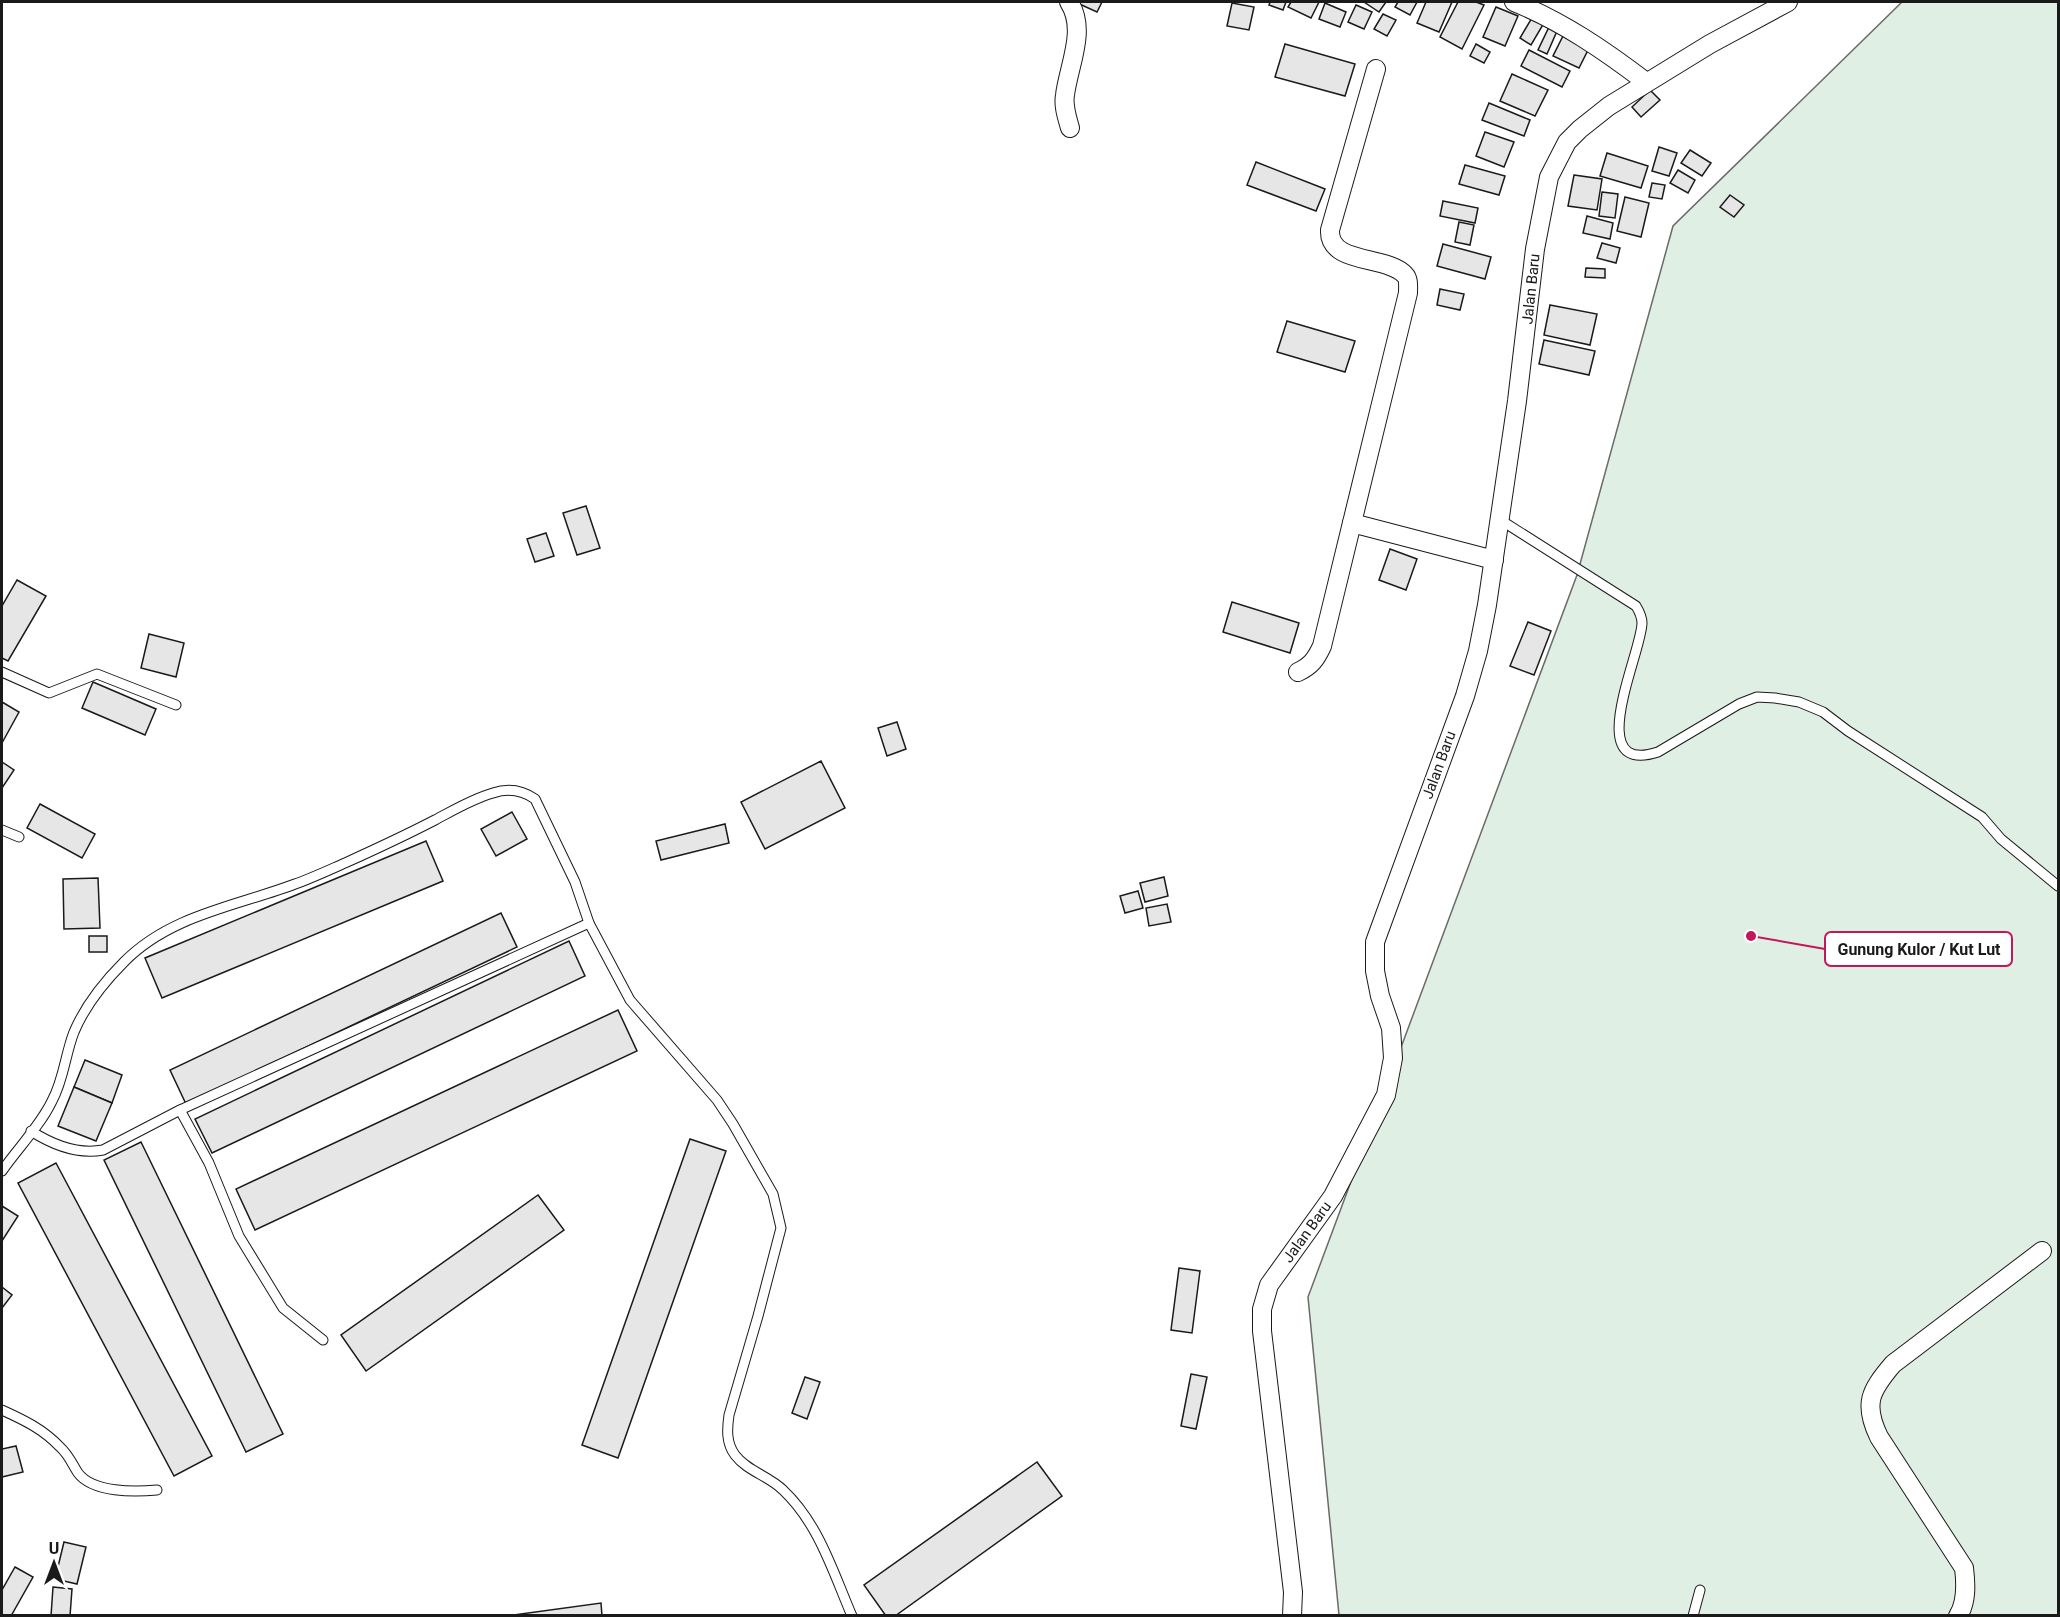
<svg xmlns="http://www.w3.org/2000/svg" width="2060" height="1617" font-family="Roboto,sans-serif">
<style>
.green{fill:#e0efe3;stroke:#6a6a6a;stroke-width:1.5}
.building{fill:#e6e6e6;stroke:#1a1a1a;stroke-width:1.5}
.lines{fill:none;stroke-linecap:round;stroke-linejoin:round}
.service-casing{stroke:#1a1a1a;stroke-width:11}
.minor-casing{stroke:#1a1a1a;stroke-width:20}
.service{stroke:#fff;stroke-width:9}
.minor{stroke:#fff;stroke-width:18}
.labels{text-anchor:middle;dominant-baseline:central;stroke-width:4.5;stroke-linejoin:round;paint-order:stroke}
.street-label{font-size:15px;fill:#1a1a1a;stroke:#fff}
.leader{fill:none;stroke:#c2185b;stroke-width:2}
.callout-dot{fill:#c2185b;stroke:#fff;stroke-width:2}
.callout{fill:#fff;stroke:#c2185b;stroke-width:2}
.callout-label{font-size:16px;text-anchor:middle;font-weight:bold;fill:#1a1a1a}
</style>
<rect width="100%" height="100%" fill="#fff"/>
<!-- green -->
<path class="green" d="M 1902,2 L 2058,2 L 2058,1615 L 1339,1615 L 1308,1297 L 1577,575 L 1673,226 Z"/>
<!-- building -->
<g class="building">
<path d="M 1075,2 L 1102,2 L 1097,12 Z"/>
<path d="M 1270,2 L 1286,2 L 1283,10 L 1269,5 Z"/>
<path d="M 1291,2 L 1319,2 L 1311,18 L 1288,7 Z"/>
<path d="M 1364,2 L 1386,2 L 1379,12 Z"/>
<path d="M 1398,2 L 1417,2 L 1410,15 L 1395,7 Z"/>
<path d="M 1426,2 L 1452,2 L 1439,32 L 1417,23 Z"/>
<path d="M 1458,2 L 1476,2 L 1484,5 L 1462,49 L 1440,37 Z"/>
<path d="M 1232,3 L 1254,7 L 1249,30 L 1227,26 Z"/>
<path d="M 1325,3 L 1346,12 L 1340,27 L 1319,19 Z"/>
<path d="M 1356,5 L 1372,12 L 1364,29 L 1348,22 Z"/>
<path d="M 1496,7 L 1518,16 L 1505,46 L 1483,37 Z"/>
<path d="M 1383,14 L 1396,20 L 1387,36 L 1374,29 Z"/>
<path d="M 1533,16 L 1544,23 L 1531,45 L 1520,38 Z"/>
<path d="M 1549,27 L 1557,31 L 1547,54 L 1538,50 Z"/>
<path d="M 1564,34 L 1590,46 L 1579,68 L 1553,56 Z"/>
<path d="M 1285,44 L 1355,64 L 1345,96 L 1275,77 Z"/>
<path d="M 1476,44 L 1490,52 L 1484,63 L 1470,56 Z"/>
<path d="M 1529,50 L 1570,71 L 1562,87 L 1521,66 Z"/>
<path d="M 1512,74 L 1548,90 L 1535,116 L 1500,101 Z"/>
<path d="M 1650,90 L 1660,100 L 1641,117 L 1632,107 Z"/>
<path d="M 1489,103 L 1530,120 L 1524,136 L 1482,120 Z"/>
<path d="M 1485,132 L 1514,142 L 1504,167 L 1476,156 Z"/>
<path d="M 1659,147 L 1677,153 L 1669,176 L 1652,171 Z"/>
<path d="M 1690,150 L 1711,163 L 1702,176 L 1681,163 Z"/>
<path d="M 1607,153 L 1648,166 L 1641,188 L 1600,176 Z"/>
<path d="M 1256,162 L 1325,189 L 1316,211 L 1247,185 Z"/>
<path d="M 1465,165 L 1505,176 L 1499,195 L 1459,184 Z"/>
<path d="M 1678,170 L 1695,180 L 1688,193 L 1670,183 Z"/>
<path d="M 1574,175 L 1602,179 L 1597,210 L 1568,206 Z"/>
<path d="M 1652,183 L 1665,185 L 1662,199 L 1649,197 Z"/>
<path d="M 1602,192 L 1618,194 L 1615,218 L 1599,216 Z"/>
<path d="M 1730,195 L 1744,205 L 1734,217 L 1720,207 Z"/>
<path d="M 1625,197 L 1649,203 L 1641,237 L 1617,231 Z"/>
<path d="M 1443,201 L 1478,208 L 1475,223 L 1440,216 Z"/>
<path d="M 1587,216 L 1613,223 L 1610,239 L 1583,233 Z"/>
<path d="M 1459,222 L 1474,225 L 1470,245 L 1455,242 Z"/>
<path d="M 1602,243 L 1620,248 L 1616,263 L 1597,258 Z"/>
<path d="M 1443,244 L 1491,257 L 1485,279 L 1437,266 Z"/>
<path d="M 1586,268 L 1605,269 L 1605,278 L 1585,277 Z"/>
<path d="M 1440,289 L 1464,294 L 1460,310 L 1437,305 Z"/>
<path d="M 1550,305 L 1597,314 L 1590,345 L 1544,335 Z"/>
<path d="M 1287,321 L 1355,341 L 1345,372 L 1277,352 Z"/>
<path d="M 1544,340 L 1595,351 L 1589,375 L 1539,364 Z"/>
<path d="M 586,506 L 600,548 L 577,555 L 563,513 Z"/>
<path d="M 546,533 L 554,556 L 535,562 L 527,539 Z"/>
<path d="M 1390,549 L 1417,559 L 1406,590 L 1379,580 Z"/>
<path d="M 17,580 L 46,596 L 8,661 L 2,658 L 2,606 Z"/>
<path d="M 1232,602 L 1299,623 L 1290,653 L 1223,632 Z"/>
<path d="M 1528,622 L 1551,631 L 1534,675 L 1510,666 Z"/>
<path d="M 149,634 L 184,643 L 176,677 L 141,668 Z"/>
<path d="M 93,682 L 156,709 L 145,735 L 82,708 Z"/>
<path d="M 2,702 L 19,712 L 2,743 Z"/>
<path d="M 897,722 L 906,749 L 887,756 L 878,728 Z"/>
<path d="M 821,761 L 845,808 L 765,849 L 741,802 Z"/>
<path d="M 2,762 L 14,770 L 2,788 Z"/>
<path d="M 40,804 L 95,834 L 82,858 L 27,828 Z"/>
<path d="M 512,812 L 527,839 L 496,856 L 481,829 Z"/>
<path d="M 725,824 L 729,843 L 661,860 L 656,841 Z"/>
<path d="M 426,841 L 443,881 L 162,998 L 145,958 Z"/>
<path d="M 1164,877 L 1168,896 L 1145,902 L 1140,883 Z"/>
<path d="M 98,878 L 100,928 L 64,929 L 63,879 Z"/>
<path d="M 1138,891 L 1143,908 L 1125,913 L 1120,896 Z"/>
<path d="M 1167,904 L 1171,922 L 1149,926 L 1146,908 Z"/>
<path d="M 501,913 L 517,947 L 186,1104 L 170,1070 Z"/>
<rect x="89" y="936" width="18" height="16"/>
<path d="M 569,941 L 585,976 L 212,1153 L 195,1119 Z"/>
<path d="M 618,1010 L 637,1051 L 255,1230 L 236,1189 Z"/>
<path d="M 85,1060 L 122,1075 L 112,1103 L 74,1087 Z"/>
<path d="M 74,1087 L 112,1103 L 96,1141 L 58,1126 Z"/>
<path d="M 690,1139 L 726,1151 L 618,1458 L 582,1445 Z"/>
<path d="M 141,1142 L 283,1434 L 246,1452 L 104,1160 Z"/>
<path d="M 56,1163 L 212,1456 L 174,1476 L 18,1183 Z"/>
<path d="M 538,1195 L 564,1230 L 366,1371 L 341,1335 Z"/>
<path d="M 2,1206 L 18,1216 L 2,1241 Z"/>
<path d="M 1179,1268 L 1200,1271 L 1192,1333 L 1171,1330 Z"/>
<path d="M 2,1287 L 12,1295 L 2,1308 Z"/>
<path d="M 1191,1374 L 1207,1377 L 1196,1429 L 1181,1426 Z"/>
<path d="M 805,1377 L 820,1382 L 807,1419 L 792,1413 Z"/>
<path d="M 16,1446 L 23,1472 L 2,1477 L 2,1449 Z"/>
<path d="M 1037,1462 L 1062,1496 L 895,1616 L 886,1616 L 864,1585 Z"/>
<path d="M 64,1542 L 86,1547 L 77,1584 L 55,1579 Z"/>
<path d="M 15,1567 L 33,1577 L 11,1616 L 2,1616 L 2,1590 Z"/>
<path d="M 53,1587 L 72,1589 L 70,1616 L 51,1616 Z"/>
<path d="M 601,1603 L 602,1616 L 506,1616 Z"/>
</g>
<g class="lines">
<!-- service casing -->
<g class="service-casing">
<g id="service">
<path d="M 1499,519 L 1636,606 C 1639,611 1642,617 1642,623 C 1642,652 1581,777 1658,752 L 1739,704 L 1757,697 L 1775,698 L 1799,702 L 1823,712 L 1848,731 L 1982,817 L 2001,839 L 2058,886"/>
<path d="M 2,672 L 49,693 L 97,674 L 176,705"/>
<path d="M 2,830 L 19,837"/>
<path d="M 180,1110 L 209,1163 L 239,1236 L 283,1308 L 323,1340"/>
<path d="M 31,1131 C 53,1145 77,1155 103,1150 L 180,1110 L 589,923"/>
<path d="M 2,1171 C 18,1148 40,1126 52,1101 C 64,1079 65,1055 74,1032 C 85,1006 104,982 124,962 C 170,915 237,906 295,884 C 312,878 329,870 345,863 C 376,849 406,835 435,820 C 454,810 472,799 493,793 C 508,788 522,790 535,799 L 575,882 L 589,923 L 630,1000 L 717,1100 L 733,1124 L 773,1194 L 781,1228 L 758,1316 L 729,1415 C 727,1429 726,1443 735,1455 C 747,1471 769,1476 783,1490 C 819,1524 833,1572 852,1616"/>
<path d="M 2,1410 C 24,1420 43,1429 60,1447 C 69,1455 72,1464 78,1473 C 93,1493 135,1492 157,1490"/>
<path d="M 1693,1616 L 1700,1590"/>
</g>
</g>
<!-- minor casing -->
<g class="minor-casing">
<g id="minor">
<path d="M 1069,2 C 1087,30 1069,64 1065,95 C 1063,106 1067,117 1070,128"/>
<path d="M 1514,2 C 1563,22 1604,50 1646,82"/>
<path d="M 1352,523 L 1494,560"/>
<path d="M 1298,672 C 1311,666 1316,659 1322,646 L 1408,293 C 1408,287 1409,279 1405,275 C 1387,255 1328,265 1330,230 L 1376,69"/>
<path d="M 1292,1616 L 1293,1592 L 1262,1331 L 1262,1309 L 1269,1285 L 1333,1196 L 1386,1095 L 1393,1058 L 1391,1028 L 1380,996 L 1375,971 L 1375,942 L 1465,696 L 1478,651 L 1487,605 L 1517,401 L 1535,249 L 1549,177 L 1567,142 L 1580,129 L 1609,106 L 1710,44 L 1788,2"/>
<path d="M 1958,1616 C 1967,1602 1966,1584 1964,1568 L 1879,1437 C 1863,1404 1870,1391 1893,1364 L 2042,1251"/>
</g>
</g>
<!-- service -->
<use href="#service" class="service"/>
<!-- minor -->
<use href="#minor" class="minor"/>
</g>
<g class="labels">
<!-- street labels -->
<g class="street-label">
<text transform="translate(1531 289) rotate(-84)">Jalan Baru</text>
<text transform="translate(1439 765) rotate(-70)">Jalan Baru</text>
<text transform="translate(1307 1232) rotate(-54)">Jalan Baru</text>
</g>
</g>
<!-- callouts -->
<path class="leader" d="M1751 936L1825 949"/>
<circle class="callout-dot" cx="1751" cy="936" r="6"/>
<rect class="callout" x="1825" y="932" width="187" height="34" rx="6"/>
<g class="callout-label">
<text x="1919" y="955">Gunung Kulor / Kut Lut</text>
</g>
<!-- border -->
<rect width="2060" height="1617" fill="none" stroke="#1a1a1a" stroke-width="6"/>
<!-- north arrow -->
<g transform="translate(54 1563)" stroke="#ffffff" stroke-width="4.5" paint-order="stroke">
<path d="M0-4.5L10 22L0 15L-10 22Z" fill="#1a1a1a"/>
<text y="-9" font-size="16" font-weight="bold" text-anchor="middle" fill="#1a1a1a">U</text>
</g>
</svg>
